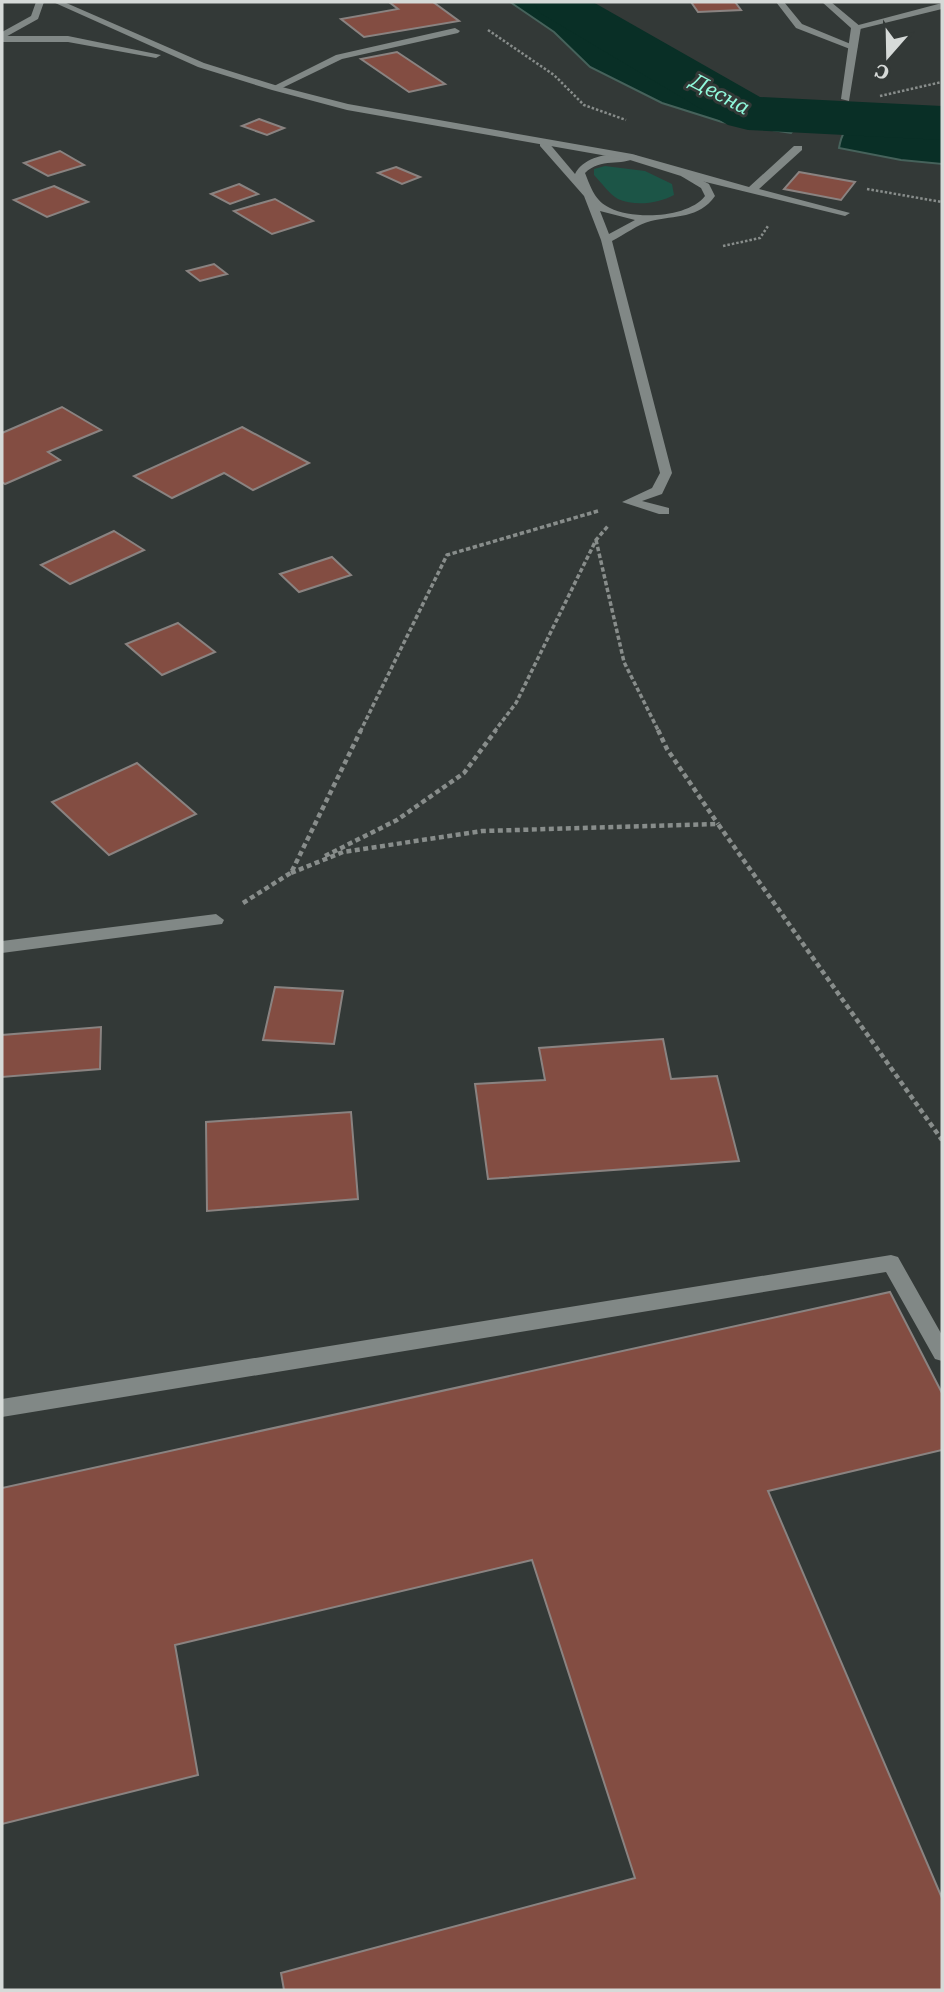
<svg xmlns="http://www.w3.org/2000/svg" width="944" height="1992" font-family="'Roboto Serif',serif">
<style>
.green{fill:#1c5547}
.water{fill:#092f26;stroke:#46625b;stroke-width:2}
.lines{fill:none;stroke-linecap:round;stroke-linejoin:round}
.river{fill:#092f26;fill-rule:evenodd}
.building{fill:#834d42;stroke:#8a8381;stroke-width:2}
.path-far2{stroke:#888d8b;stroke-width:2.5;stroke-dasharray:2.5 2;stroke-linecap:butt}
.path-far1{stroke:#888d8b;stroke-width:3.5;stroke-dasharray:4.5 2.5;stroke-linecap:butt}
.path{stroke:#888d8b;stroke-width:4.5;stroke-dasharray:5 3.5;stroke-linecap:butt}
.lane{fill:#818886;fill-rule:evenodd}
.street{fill:#818886;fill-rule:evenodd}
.secondary{fill:#818886;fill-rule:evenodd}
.labels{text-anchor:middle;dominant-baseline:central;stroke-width:6;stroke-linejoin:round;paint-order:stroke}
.far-water-label{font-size:21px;font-style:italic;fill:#91f9dc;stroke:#333937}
</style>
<rect width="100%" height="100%" fill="#333937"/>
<!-- green -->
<path class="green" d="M 605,166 L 645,171 L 672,184 L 674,195 C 659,203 636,207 618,199 C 610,195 601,182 594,175 L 594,169 Z"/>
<!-- water -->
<g class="water">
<path d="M 510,2 L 581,2 L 599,20 L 685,64 L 725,89 L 751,98 L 812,106 L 791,133 L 722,122 L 662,103 L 590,67 L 554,32 Z"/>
<path d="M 891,110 L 942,113 L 942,164 L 901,160 L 839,148 C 844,118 864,111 891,110 Z"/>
</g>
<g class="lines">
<!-- river -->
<path class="river" d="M 533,2 L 593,2 L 760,97 L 942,106 L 942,140 L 748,130 L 728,125 L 540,13 Z"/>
</g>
<!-- building -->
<g class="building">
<path d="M 389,2 L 433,2 L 459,21 L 364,37 L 341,19 L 398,9 Z"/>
<path d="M 691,2 L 735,2 L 741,10 L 698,12 Z"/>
<path d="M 397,52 L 445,84 L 409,92 L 361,59 Z"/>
<path d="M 259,119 L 284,128 L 267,135 L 242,126 Z"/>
<path d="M 60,151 L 84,165 L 48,176 L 24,163 Z"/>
<path d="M 396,167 L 420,177 L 402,184 L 378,173 Z"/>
<path d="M 799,172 L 855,182 L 841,200 L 784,189 Z"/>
<path d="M 239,184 L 258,194 L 230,204 L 211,194 Z"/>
<path d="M 54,186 L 88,202 L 47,217 L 14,200 Z"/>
<path d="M 275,199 L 313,221 L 272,234 L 234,211 Z"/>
<path d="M 214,264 L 227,274 L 200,281 L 187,271 Z"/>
<path d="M 62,407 L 101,430 L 48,452 L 60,460 L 5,484 L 2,482 L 2,433 Z"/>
<path d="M 242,427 L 309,463 L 253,490 L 224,473 L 172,498 L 134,476 Z"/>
<path d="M 114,531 L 144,550 L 70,584 L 41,565 Z"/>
<path d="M 332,557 L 351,575 L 299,592 L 280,574 Z"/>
<path d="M 178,623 L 215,652 L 162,675 L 126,644 Z"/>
<path d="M 137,763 L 196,814 L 109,855 L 52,802 Z"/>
<path d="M 275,987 L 343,991 L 334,1044 L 263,1040 Z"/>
<path d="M 101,1027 L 100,1069 L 2,1077 L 2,1035 Z"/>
<path d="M 663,1039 L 671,1079 L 717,1076 L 739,1161 L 488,1179 L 475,1084 L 545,1080 L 539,1048 Z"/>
<path d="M 351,1112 L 358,1199 L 207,1211 L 206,1122 Z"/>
<path d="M 890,1292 L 942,1393 L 942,1450 L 768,1491 L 942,1898 L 942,1990 L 284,1990 L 281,1973 L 635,1878 L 532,1560 L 175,1645 L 198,1775 L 2,1824 L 2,1488 Z"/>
</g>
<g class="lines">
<!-- path-far2 -->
<g class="path-far2">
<path d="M 488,30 L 554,75 L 584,105 L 626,120"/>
<path d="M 880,96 L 942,82"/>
<path d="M 867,189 L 942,202"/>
<path d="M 723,246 L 760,238 L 768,226"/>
</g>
<!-- path-far1 -->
<g class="path-far1">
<path d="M 596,540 L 624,662 L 659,732"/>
<path d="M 360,732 L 447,555 L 598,511"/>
<path d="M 494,732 L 516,703 L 596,540 L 608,526"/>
</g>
<!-- path -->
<g class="path">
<path d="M 658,730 L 667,749 L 718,824"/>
<path d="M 325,856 L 397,820 L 464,773 L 496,730"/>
<path d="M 292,871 L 361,730"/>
<path d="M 291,873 L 343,852 L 482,831 L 718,824 L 942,1140"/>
<path d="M 243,903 L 292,872"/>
</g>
<!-- lane -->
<g class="lane">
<path d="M 776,2 L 784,2 L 802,24 L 858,47 L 850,49 L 796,28 Z"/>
<path d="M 942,3 L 942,9 L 856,30 L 851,27 Z"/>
<path d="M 455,28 L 460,31 L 458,33 L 342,59 L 278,90 L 270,88 L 336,55 Z"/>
<path d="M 540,142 L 548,142 L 575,174 C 585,154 615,152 636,155 L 637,157 C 621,167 601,157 585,173 C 591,188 595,201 610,208 C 634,220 688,218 705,196 L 701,188 L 681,176 L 681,172 L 685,171 L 709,184 L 715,196 C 699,219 675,215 651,221 C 638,224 624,235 612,241 L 672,473 L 662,494 L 642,501 L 669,508 L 669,514 L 659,514 L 622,502 L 652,488 L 660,473 L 601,240 L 584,196 L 540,146 ZM 600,211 L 635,220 L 609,234 Z"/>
<path d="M 891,1255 L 898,1257 L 942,1335 L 942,1361 L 935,1359 L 886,1272 L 2,1417 L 2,1399 Z"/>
</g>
<!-- street -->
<g class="street">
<path d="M 53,2 L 64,2 L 204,63 L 278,86 L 348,104 L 632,154 L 749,187 L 794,146 L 802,146 L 802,150 L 759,189 L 850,213 L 845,216 L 681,176 L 630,160 L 347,110 L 272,90 L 198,67 Z"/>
<path d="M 822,2 L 831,2 L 861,27 L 849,101 L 841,99 L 851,28 Z"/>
<path d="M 2,36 L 68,36 L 161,55 L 156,58 L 68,42 L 2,42 Z"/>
<path d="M 216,914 L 224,920 L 222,924 L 2,953 L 2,941 Z"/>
</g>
<!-- secondary -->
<path class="secondary" d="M 36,2 L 44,2 L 38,19 L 2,39 L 2,32 L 31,16 Z"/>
</g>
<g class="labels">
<!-- far-water labels -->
<g class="far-water-label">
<text transform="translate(720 94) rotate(28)">Десна</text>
</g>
</g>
<!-- border -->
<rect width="944" height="1992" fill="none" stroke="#d6dad8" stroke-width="7"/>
<!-- north arrow -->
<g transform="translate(888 56) rotate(200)" stroke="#333937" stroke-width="5" paint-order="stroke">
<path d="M0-5L12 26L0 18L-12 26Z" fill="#d6dad8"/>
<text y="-10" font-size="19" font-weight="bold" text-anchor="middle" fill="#d6dad8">С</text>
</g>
</svg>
